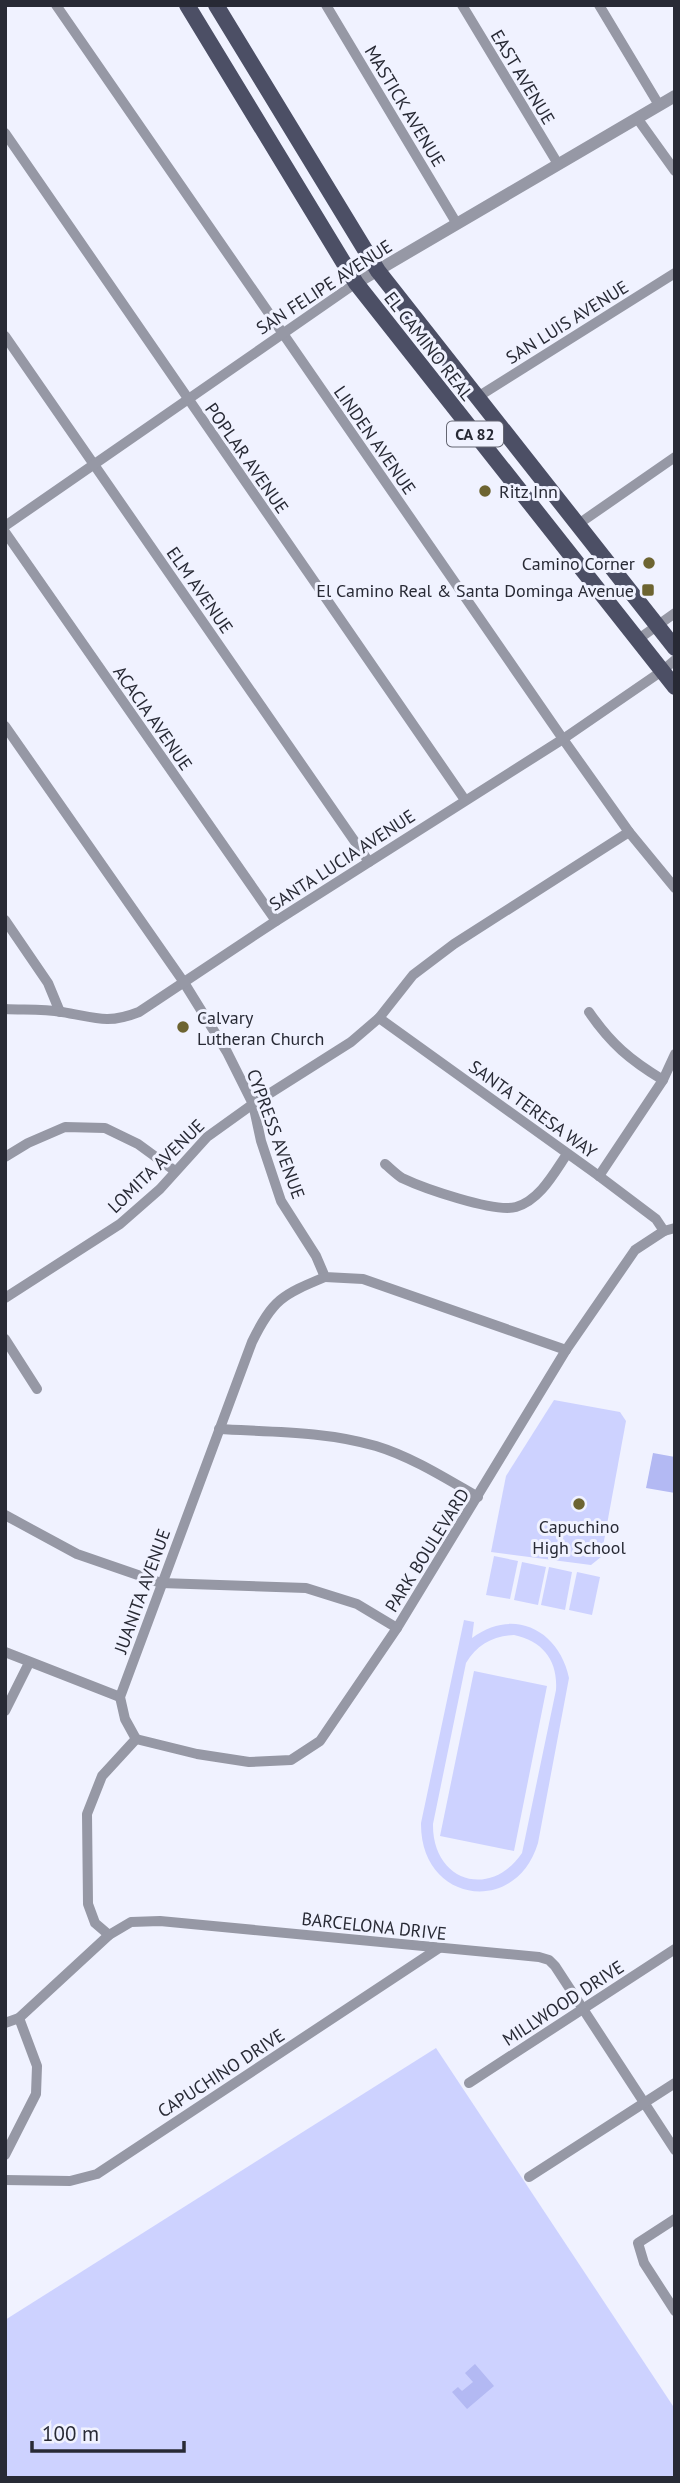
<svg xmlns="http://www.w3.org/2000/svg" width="680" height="2483" font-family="'PT Sans',sans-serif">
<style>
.green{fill:#cdd2ff;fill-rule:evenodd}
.water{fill:#b3b9f3}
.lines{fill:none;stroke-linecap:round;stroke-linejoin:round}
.minor{stroke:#9698a5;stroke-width:10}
.tertiary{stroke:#9698a5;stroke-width:12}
.primary{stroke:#4c4f65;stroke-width:16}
.poi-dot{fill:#6d6431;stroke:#f0f2ff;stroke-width:2.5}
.labels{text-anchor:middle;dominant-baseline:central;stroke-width:6;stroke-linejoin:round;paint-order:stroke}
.shield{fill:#f0f2ff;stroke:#646672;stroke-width:2}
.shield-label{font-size:16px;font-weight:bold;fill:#282a35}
.street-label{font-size:18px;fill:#282a35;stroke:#f0f2ff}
.poi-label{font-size:18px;fill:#282a35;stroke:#f0f2ff;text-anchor:start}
</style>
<rect width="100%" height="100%" fill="#f0f2ff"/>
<!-- green -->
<g class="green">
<path d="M 554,1400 L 620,1412 L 626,1421 L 601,1557 L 591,1565 L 491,1552 L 506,1476 Z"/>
<path d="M 494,1556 L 518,1561 L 510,1599 L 486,1595 Z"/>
<path d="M 522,1562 L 546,1567 L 538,1605 L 514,1600 Z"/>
<path d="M 549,1567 L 572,1572 L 565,1610 L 541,1605 Z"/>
<path d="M 577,1572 L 600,1577 L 592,1615 L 569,1610 Z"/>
<path d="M 464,1620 L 474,1622 L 472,1638 C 513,1607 559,1630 569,1678 L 538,1843 C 516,1917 420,1903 421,1823 ZM 514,1635 C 543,1641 558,1661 556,1690 L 522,1853 C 490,1900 432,1881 433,1824 L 466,1663 C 477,1645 492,1636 514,1635 Z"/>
<path d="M 474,1671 L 547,1686 L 514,1851 L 440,1836 Z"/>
<path d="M 436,2048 L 675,2409 L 675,2478 L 5,2478 L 5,2320 Z"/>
</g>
<!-- water -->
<g class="water">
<path d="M 653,1453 L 675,1457 L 675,1493 L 646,1488 Z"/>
<path d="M 475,2364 L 494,2386 L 467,2409 L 452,2392 L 458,2387 L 462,2391 L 473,2382 L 465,2373 Z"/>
</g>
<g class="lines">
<!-- minor -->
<g class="minor">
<path d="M 56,5 L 563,739 L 629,832 L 675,888"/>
<path d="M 326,5 L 457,224"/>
<path d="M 462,5 L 558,164"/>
<path d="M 599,5 L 659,105"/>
<path d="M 637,118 L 675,171"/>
<path d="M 5,133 L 465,800"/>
<path d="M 5,336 L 369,862"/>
<path d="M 476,398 L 675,273"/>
<path d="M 577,525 L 675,457"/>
<path d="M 5,526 L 356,283"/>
<path d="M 5,532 L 276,921"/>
<path d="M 637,640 L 675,613"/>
<path d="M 5,726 L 183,981 L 227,1052 L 253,1104 L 261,1141 L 281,1201 L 316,1256 L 325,1277 L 363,1279 L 566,1350"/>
<path d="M 5,920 L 48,983 L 60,1012"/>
<path d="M 5,1009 C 24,1010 43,1009 62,1012 C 94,1017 106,1025 139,1012 L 276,921 L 563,739 L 662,671 L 675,660"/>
<path d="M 589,1012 C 611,1044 630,1060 663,1080"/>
<path d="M 379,1018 L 599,1176 L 656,1219 L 664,1231"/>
<path d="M 5,1157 L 28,1143 L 65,1127 L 105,1128 L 138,1144 L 175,1171"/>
<path d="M 385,1164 C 390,1168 396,1174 402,1178 C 423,1188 494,1213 516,1207 C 540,1200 554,1173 567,1154"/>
<path d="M 599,1176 L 663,1080 L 675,1054"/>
<path d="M 5,1298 L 120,1224 L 160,1189 L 207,1137 L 253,1104 L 351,1042 L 379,1018 L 413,975 L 454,944 L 629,832"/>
<path d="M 5,1339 L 37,1389"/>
<path d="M 219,1429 C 271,1432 325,1431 376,1446 C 412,1457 445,1478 478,1497"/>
<path d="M 5,1515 L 77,1554 L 161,1583 L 306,1588 L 357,1604 L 397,1628"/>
<path d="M 5,1652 L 120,1697"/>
<path d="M 5,1711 L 29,1663"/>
<path d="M 136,1739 L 197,1754 L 249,1762 L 291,1760 L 320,1741 L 397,1628 L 566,1350 L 635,1250 L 664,1231 L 675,1228"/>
<path d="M 109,1935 L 95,1923 L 88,1904 L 87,1814 L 102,1776 L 136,1739 L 125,1719 L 120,1697 L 252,1342 C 273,1299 282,1295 325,1277"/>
<path d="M 5,2023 L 19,2018 L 109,1935 L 131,1922 L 160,1921 L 539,1957 L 549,1960 L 555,1966 L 675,2150"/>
<path d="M 469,2083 L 675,1949"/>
<path d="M 5,2155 L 36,2094 L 37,2066 L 19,2018"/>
<path d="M 529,2177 L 675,2083"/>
<path d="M 5,2180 L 70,2181 L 97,2174 L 439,1948"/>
<path d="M 675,2219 L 638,2243 L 644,2263 L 675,2311"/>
</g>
<!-- tertiary -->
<path class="tertiary" d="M 356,283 L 675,96"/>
<!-- primary -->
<g class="primary">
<path d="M 187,5 L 356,283 L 675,687"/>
<path d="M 216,5 L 378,271 L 675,648"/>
</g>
</g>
<!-- markers -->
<g class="poi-dot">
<circle cx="485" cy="491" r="7"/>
<circle cx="649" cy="563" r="7"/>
<rect x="641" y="583" width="14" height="14" rx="3.5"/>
<circle cx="183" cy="1027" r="7"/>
<circle cx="579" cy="1504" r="7"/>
</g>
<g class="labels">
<!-- shield labels -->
<rect class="shield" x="447" y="421.5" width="56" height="25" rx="5"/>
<g class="shield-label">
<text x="475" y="434">CA 82</text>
</g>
<!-- street labels -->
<g class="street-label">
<text transform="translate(523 77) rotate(59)">EAST AVENUE</text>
<text transform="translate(405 106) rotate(59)">MASTICK AVENUE</text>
<text transform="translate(324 287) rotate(-33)">SAN FELIPE AVENUE</text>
<text transform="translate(567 322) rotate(-32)">SAN LUIS AVENUE</text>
<text transform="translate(429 346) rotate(52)">EL CAMINO REAL</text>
<text transform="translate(375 440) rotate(55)">LINDEN AVENUE</text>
<text transform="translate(247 458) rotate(55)">POPLAR AVENUE</text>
<text transform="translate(200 590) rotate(55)">ELM AVENUE</text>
<text transform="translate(153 718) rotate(55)">ACACIA AVENUE</text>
<text transform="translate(342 860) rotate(-33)">SANTA LUCIA AVENUE</text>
<text transform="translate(533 1109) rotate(36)">SANTA TERESA WAY</text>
<text transform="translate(276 1134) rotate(70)">CYPRESS AVENUE</text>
<text transform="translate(156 1166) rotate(-44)">LOMITA AVENUE</text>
<text transform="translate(427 1550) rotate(-58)">PARK BOULEVARD</text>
<text transform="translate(142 1591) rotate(-70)">JUANITA AVENUE</text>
<text transform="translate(374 1926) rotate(6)">BARCELONA DRIVE</text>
<text transform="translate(563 2003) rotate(-33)">MILLWOOD DRIVE</text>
<text transform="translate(221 2073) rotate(-33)">CAPUCHINO DRIVE</text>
</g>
<!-- poi labels -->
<g class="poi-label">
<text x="499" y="491">Ritz Inn</text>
<text x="635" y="563" text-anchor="end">Camino Corner</text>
<text x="634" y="590" text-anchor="end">El Camino Real &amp; Santa Dominga Avenue</text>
<text x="197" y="1017">Calvary<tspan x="197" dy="21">Lutheran Church</tspan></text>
<text x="579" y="1526" text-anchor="middle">Capuchino<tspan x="579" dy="21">High School</tspan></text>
</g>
</g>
<!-- border -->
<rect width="680" height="2483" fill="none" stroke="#282a35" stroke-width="14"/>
<!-- scale -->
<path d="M32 2441v10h152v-10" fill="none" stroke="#282a35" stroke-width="3.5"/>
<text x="42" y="2441" font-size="21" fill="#282a35" stroke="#f0f2ff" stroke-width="5" paint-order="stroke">100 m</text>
</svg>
